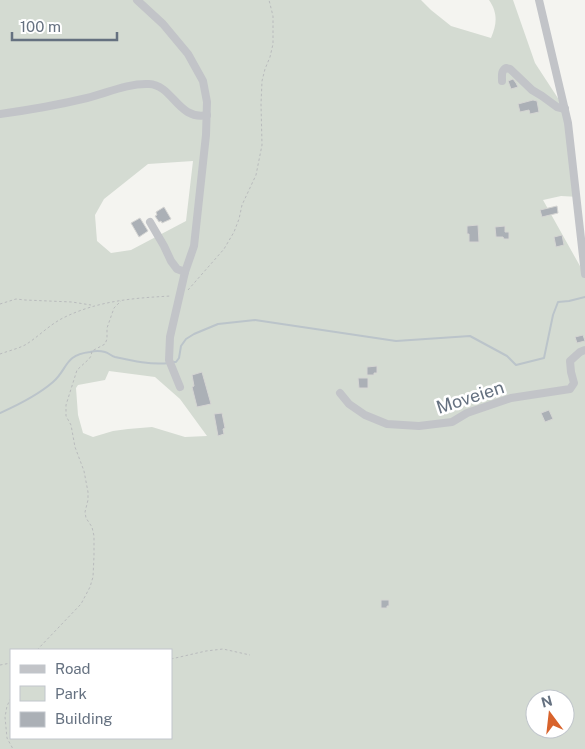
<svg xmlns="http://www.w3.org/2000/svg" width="585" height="749" font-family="'Public Sans',sans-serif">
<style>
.green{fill:#d4dbd2;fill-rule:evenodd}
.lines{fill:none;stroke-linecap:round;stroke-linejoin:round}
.stream{stroke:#bbc4ca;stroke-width:2}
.building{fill:#abb0b6;stroke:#d5d5d3}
.path{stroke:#b9bbbd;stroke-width:1;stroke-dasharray:2.5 2.5;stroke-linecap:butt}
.minor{stroke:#c2c4c8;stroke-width:8}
.labels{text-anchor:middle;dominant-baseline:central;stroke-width:5;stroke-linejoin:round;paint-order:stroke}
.street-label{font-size:18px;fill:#657180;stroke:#fff}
</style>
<rect width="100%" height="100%" fill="#f4f4f0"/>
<!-- green -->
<path class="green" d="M 0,0 L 421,0 L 431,10 L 451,26 L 491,38 C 497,24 498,13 489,0 L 513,0 L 535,63 L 565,109 L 579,197 L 561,196 L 543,200 L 585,275 L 585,749 L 0,749 ZM 193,161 L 186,221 L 131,250 L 111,253 L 97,241 L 95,215 L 104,199 L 148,164 ZM 109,371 L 155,377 L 180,399 L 207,436 L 185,437 L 152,427 L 128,429 L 113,431 L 93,437 L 83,433 L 78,415 L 76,388 L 78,385 L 105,380 ZM 11,650 L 171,650 L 171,738 L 11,738 ZM 535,699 L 565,699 L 565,729 L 535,729 Z"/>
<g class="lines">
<!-- stream -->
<g class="stream">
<path d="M 173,362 L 176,362 L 179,358 L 181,346 L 186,339 L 194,334 L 218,324 L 255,320 L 396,341 L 470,336 L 507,356 L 516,365 L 544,358 L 553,315 L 558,302 L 569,301 L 585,297"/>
<path d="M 0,413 C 18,405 38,395 53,382 C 68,369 64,355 90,352 C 94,351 101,351 105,352 C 109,353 111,356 115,357 C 133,361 151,365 169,363"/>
</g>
</g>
<!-- building -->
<g class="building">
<path d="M 513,79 L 516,83 L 518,87 L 511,89 L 508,81 Z"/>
<path d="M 533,100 L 537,101 L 539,112 L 530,114 L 529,110 L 520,112 L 518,104 Z"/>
<path d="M 557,206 L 558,213 L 542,217 L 540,210 Z"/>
<path d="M 164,207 L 171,219 L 162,223 L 161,221 L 159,222 L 155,216 L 157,215 L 156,212 Z"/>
<path d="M 140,218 L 148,231 L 139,237 L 131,223 Z"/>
<path d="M 478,225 L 479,242 L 469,242 L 469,234 L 467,234 L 467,226 Z"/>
<path d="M 505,226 L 505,232 L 509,232 L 509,239 L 504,239 L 503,237 L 496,237 L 495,227 Z"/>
<path d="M 562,235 L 564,245 L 556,247 L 554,237 Z"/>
<path d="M 583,335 L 585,341 L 577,343 L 575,337 Z"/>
<path d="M 377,366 L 377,373 L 374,373 L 374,375 L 367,375 L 367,367 Z"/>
<path d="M 202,372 L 211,404 L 197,407 L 192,387 L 194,386 L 192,375 Z"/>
<path d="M 358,378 L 368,378 L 368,388 L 359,388 Z"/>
<path d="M 549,410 L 553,419 L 545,422 L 541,413 Z"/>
<path d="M 222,413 L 225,428 L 223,429 L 224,434 L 218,436 L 214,414 Z"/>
<path d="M 381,600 L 389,600 L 389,606 L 387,606 L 387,608 L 381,608 Z"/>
</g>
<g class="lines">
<!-- path -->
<g class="path">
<path d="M 188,290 L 224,249 L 234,232 L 239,219 L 242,205 L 256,175 L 262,145 L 261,104 L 262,81 L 265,69 L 270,57 L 273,44 L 273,16 L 269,0"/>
<path d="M 0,304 L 16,299 L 25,300 L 72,302 L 91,305"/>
<path d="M 0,354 C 8,351 17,349 25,345 C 37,338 49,325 63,318 C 97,301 133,298 171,296"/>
<path d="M 37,650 L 81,604 L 90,587 L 93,577 L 94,556 L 94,536 L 92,527 L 86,518 L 85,512 L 88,500 L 88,492 L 84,471 L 75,447 L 71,425 L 66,416 L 66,405 L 77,370 L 89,359 L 91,356 L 92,351 L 105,344 L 107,339 L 107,328 L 114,308 L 121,301"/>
<path d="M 171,659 L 206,651 L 223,649 L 250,655"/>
<path d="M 0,665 L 11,663"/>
<path d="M 11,698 L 7,706 L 5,717 L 7,738 L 13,749"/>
</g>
<!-- minor -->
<g class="minor">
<path d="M 137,0 L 163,24 L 188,54 L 203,81 L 207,102 L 206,135 L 194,246 L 185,272 L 170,337 L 169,360 L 180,387"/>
<path d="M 539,0 L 568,123 L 585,274"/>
<path d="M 502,81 C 502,75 501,71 506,68 L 510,69 L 532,90 L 542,96 L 557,107 L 565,109"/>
<path d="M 0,114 C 29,110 58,105 87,98 C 107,93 128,83 149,84 C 173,85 178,121 207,115"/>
<path d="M 150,222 L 164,246 L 171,261 L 177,269 L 185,272"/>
<path d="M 340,393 L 349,404 L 365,415 L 387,424 L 419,426 L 452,422 L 467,413 L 511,398 L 570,389 L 574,383 L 571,372 L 570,361 L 580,352 L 585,350"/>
</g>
</g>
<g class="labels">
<!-- street labels -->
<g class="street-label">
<text transform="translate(470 397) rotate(-18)">Moveien</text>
</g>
</g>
<!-- legend -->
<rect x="10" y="649" width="162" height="90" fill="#ffffff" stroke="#c1c6cc"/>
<rect x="20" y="665" width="25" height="8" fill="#c2c4c8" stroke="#c1c6cc"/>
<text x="55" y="674" font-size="15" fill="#657180">Road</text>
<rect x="20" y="686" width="25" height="15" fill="#d4dbd2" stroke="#c1c6cc"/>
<text x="55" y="699" font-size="15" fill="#657180">Park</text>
<rect x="20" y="712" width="25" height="15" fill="#abb0b6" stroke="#c1c6cc"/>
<text x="55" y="724" font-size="15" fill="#657180">Building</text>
<!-- north arrow -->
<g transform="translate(550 714) rotate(345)"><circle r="24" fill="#ffffff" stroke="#c1c6cc"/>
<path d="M0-4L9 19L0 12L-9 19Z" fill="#d8632c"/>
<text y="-8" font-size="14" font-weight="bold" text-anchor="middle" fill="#657180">N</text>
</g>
<!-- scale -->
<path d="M12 32v8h105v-8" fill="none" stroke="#657180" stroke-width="2.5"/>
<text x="20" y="32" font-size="15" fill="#657180" stroke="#ffffff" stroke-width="4" paint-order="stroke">100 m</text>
</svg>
